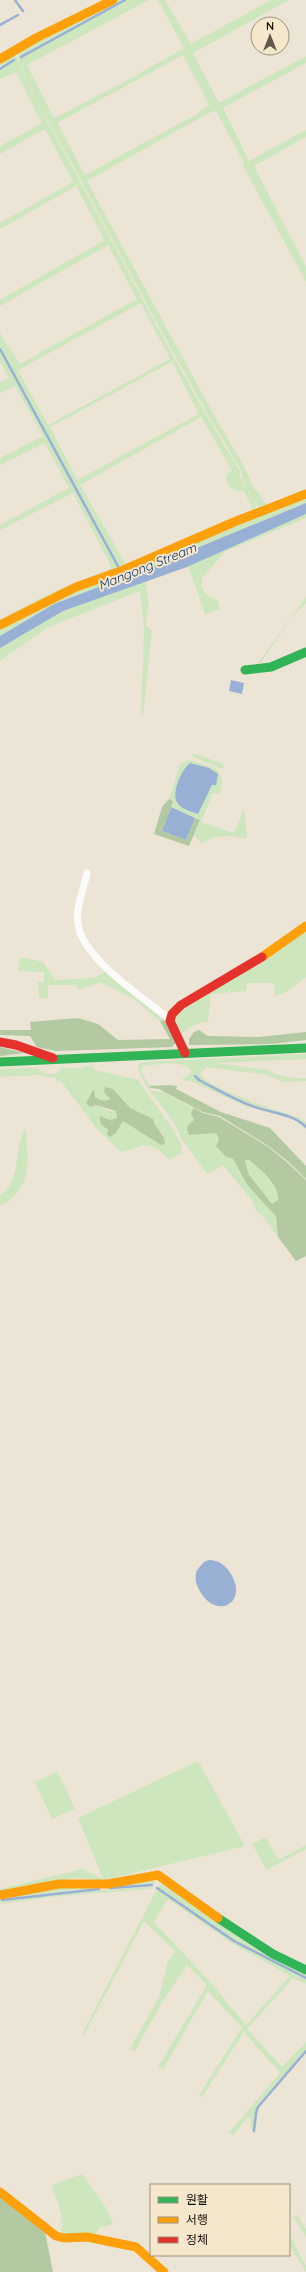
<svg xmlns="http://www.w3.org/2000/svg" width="306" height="2272" font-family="Quicksand,'Noto Sans KR',sans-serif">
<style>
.green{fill:#cee6be;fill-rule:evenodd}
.forest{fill:#b2c9a2;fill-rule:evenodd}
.water{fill:#99b0d5}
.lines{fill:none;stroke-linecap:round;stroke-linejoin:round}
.stream{stroke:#99b0d5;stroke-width:2.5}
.street{stroke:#fcfbf9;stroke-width:7}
.fast{stroke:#30b455;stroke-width:9}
.slow{stroke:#ff9f0a;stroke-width:9}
.jam{stroke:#e5322d;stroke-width:9}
.labels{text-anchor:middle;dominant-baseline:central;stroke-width:4;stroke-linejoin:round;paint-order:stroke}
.water-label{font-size:13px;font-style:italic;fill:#0a3379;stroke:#f5e7cc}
</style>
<rect width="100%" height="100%" fill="#ece4d5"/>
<!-- green -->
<g class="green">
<path d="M 119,0 L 124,0 L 21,56 L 127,0 L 149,0 L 27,65 L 54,118 L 119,85 L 184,48 L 158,0 L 165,0 L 191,44 L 271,0 L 289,0 L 193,53 L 219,103 L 306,56 L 306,63 L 223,108 L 249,161 L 306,130 L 306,137 L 254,166 L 306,267 L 306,282 L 243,166 L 244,163 L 216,111 L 209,113 L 87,181 L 210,408 L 245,468 L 254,489 L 259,493 L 268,508 L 259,509 C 251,499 242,483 241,470 C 185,378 135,282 84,186 C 64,147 32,98 18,57 L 19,51 L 30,44 ZM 183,55 L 209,105 L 195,115 L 85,175 L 57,123 Z"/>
<path d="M 15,53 C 35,103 63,149 88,196 C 137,289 185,382 240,471 L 240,477 L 258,511 L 254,512 L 244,491 C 234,492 226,487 226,476 L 232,470 L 201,417 L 80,485 L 127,566 L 121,569 L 0,348 L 0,333 L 20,364 L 137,299 L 108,245 L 0,306 L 0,300 L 103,241 L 103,237 L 76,186 L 0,229 L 0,223 L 73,182 L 45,129 L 0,154 L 0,146 L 41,124 L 41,121 L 16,72 L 0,79 L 0,69 L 15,60 L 0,68 L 0,63 ZM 141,303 L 170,359 L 48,425 L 18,370 ZM 172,362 L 199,414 L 77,480 L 50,427 Z"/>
<path d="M 0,351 L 120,569 L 1,619 L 48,594 L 110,569 L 111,566 L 73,493 L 0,530 L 0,525 L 69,488 L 45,443 L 0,465 L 0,458 L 43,436 L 15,386 L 0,393 L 0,383 L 9,378 L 0,361 Z"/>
<path d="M 306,496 L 306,503 L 129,576 L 125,573 L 122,578 L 54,604 L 0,636 L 0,627 L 47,602 Z"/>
<path d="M 306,514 L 306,518 L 226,551 L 202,578 L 201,586 L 206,594 L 218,601 L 220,609 L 205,614 L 188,565 Z"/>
<path d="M 145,581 L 149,607 L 147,608 L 146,626 L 152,630 L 143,715 L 141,715 L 144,629 L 140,591 L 48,627 L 0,661 L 0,648 L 63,611 Z"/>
<path d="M 306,597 L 306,603 L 291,618 L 260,664 L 258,663 Z"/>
<path d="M 193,753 L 224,764 L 223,768 L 220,768 L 195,758 L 192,756 Z"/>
<path d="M 189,760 L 215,768 C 223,774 223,786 219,794 L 213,793 L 201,822 L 234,833 L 244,809 L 247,837 L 244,839 C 228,834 216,835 202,843 L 194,836 L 200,820 L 171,807 L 173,801 L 169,799 L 180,764 ZM 199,765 L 215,772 L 216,785 L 212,785 Z"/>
<path d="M 306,929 L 306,977 L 285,993 L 275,996 L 274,983 L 247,983 L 246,991 L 211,994 L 208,1022 C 197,1022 187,1028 180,1036 L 174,1016 L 175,1013 Z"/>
<path d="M 20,957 L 43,962 L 55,980 L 94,978 L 106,972 L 164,1020 L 160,1021 L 134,999 L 101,982 L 79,990 L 76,985 L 48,985 L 48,998 L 39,998 L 38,982 L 44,982 L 44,972 L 18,971 Z"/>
<path d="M 306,1054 L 306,1059 L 215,1063 L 267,1070 L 276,1074 L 293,1078 L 306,1078 L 306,1081 L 284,1082 L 267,1075 L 207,1067 L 200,1073 C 203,1087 284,1113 300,1118 L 306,1123 L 306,1126 C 292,1113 270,1112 252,1105 C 233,1098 216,1088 199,1079 L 196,1075 L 198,1080 L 252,1107 L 250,1108 L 191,1081 L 181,1080 L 189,1075 L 191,1071 C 185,1059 155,1065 143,1066 L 141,1072 L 151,1088 L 148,1089 L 138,1070 L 139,1064 L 143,1062 Z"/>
<path d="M 91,1065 L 95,1070 L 138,1080 L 172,1128 L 181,1144 L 182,1152 L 169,1160 C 161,1150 153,1145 140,1145 L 139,1147 L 121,1152 L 97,1129 L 61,1081 L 56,1081 L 56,1078 L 38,1075 L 0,1077 L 0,1069 L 37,1068 L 43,1073 L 57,1074 L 61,1068 L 82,1068 ZM 93,1090 L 95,1093 L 95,1097 C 99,1100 105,1102 110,1099 L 104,1092 L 118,1095 L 130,1108 L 153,1119 L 154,1126 L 163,1134 L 161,1145 L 123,1121 L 116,1133 L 108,1129 L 104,1117 L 110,1120 L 117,1118 L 116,1111 L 109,1111 L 96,1105 L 94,1106 Z"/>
<path d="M 149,1090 L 166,1093 L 194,1108 L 192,1117 L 194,1120 L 188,1125 L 189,1135 L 216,1133 L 219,1139 L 217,1146 L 225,1156 L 233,1159 L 248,1186 L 276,1216 L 278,1237 L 262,1215 L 256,1211 L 254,1203 L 223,1165 L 207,1174 L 182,1139 L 173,1121 Z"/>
<path d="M 26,1128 C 27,1160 34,1187 2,1205 L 0,1204 L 0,1195 C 23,1180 12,1150 26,1128 Z"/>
<path d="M 248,1159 C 260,1169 278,1184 278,1200 L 272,1204 L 249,1175 L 245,1160 Z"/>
<path d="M 198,1761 L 245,1846 L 104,1880 L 78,1878 L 58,1880 L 0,1891 L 0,1889 L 83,1869 L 103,1879 L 78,1818 Z"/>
<path d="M 58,1772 L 75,1809 L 52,1819 L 35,1782 Z"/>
<path d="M 266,1837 L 278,1860 L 306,1845 L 306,1849 L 267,1870 L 252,1844 Z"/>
<path d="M 156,1879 L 153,1884 L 80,1889 L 2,1899 L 44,1889 Z"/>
<path d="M 160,1884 L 165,1885 L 306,1974 L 306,1978 L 234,1940 L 158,1888 Z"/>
<path d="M 152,1887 L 151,1889 L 60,1896 L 0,1904 L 0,1902 L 60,1893 Z"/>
<path d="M 157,1889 L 233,1941 L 306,1979 L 306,1984 L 293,1978 L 247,2029 L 282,2067 L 306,2042 L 306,2049 L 258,2105 L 254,2118 L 254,2131 L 251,2130 L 251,2120 L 248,2117 L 233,2136 L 229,2133 L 280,2073 L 244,2032 L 202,2097 L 199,2095 L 242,2028 L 208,1991 L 163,2069 L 158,2067 L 207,1985 L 187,1965 L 164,1999 L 135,2051 L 130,2049 L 159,1997 L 168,1961 L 175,1951 L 144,1921 L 83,2037 L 83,2032 ZM 168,1899 L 233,1944 L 290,1976 L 246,2025 L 210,1982 L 154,1922 Z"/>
<path d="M 82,2174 L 108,2211 L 113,2224 L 99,2228 L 95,2236 L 62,2233 L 61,2213 L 52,2185 Z"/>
<path d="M 297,2215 L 306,2229 L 306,2238 L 294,2217 Z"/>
<path d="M 289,2234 L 306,2266 L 306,2272 L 289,2244 Z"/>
</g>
<!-- forest -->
<g class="forest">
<path d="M 169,799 L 173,801 L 162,831 L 186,840 L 195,818 L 200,820 L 189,846 L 154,834 L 162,807 Z"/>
<path d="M 78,1018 L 98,1024 L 118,1040 L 170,1039 L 160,1021 L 164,1020 L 176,1038 L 176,1042 L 172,1047 L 56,1051 L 37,1047 L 30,1036 L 0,1035 L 0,1030 L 31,1030 L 30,1022 Z"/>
<path d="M 199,1030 L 208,1036 L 259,1037 L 306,1032 L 306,1040 L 271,1044 L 189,1045 L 189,1039 L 194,1032 Z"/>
<path d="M 0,1047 L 25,1053 L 0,1056 Z"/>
<path d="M 170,1085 L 177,1086 L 176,1089 L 221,1112 L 270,1128 L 306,1166 L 306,1179 L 290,1163 L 267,1145 L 220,1116 L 203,1112 L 159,1089 L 151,1088 L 149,1086 Z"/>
<path d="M 105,1087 L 113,1089 L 130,1108 L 153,1119 C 155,1130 165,1133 165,1144 L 161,1145 L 123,1121 L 116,1133 L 110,1137 L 107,1134 L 108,1129 C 102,1126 99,1124 100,1116 L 110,1120 L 117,1118 L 116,1111 L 96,1105 L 90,1107 L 86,1103 L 93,1090 L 95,1093 L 95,1097 C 99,1100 105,1102 110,1099 L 104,1092 Z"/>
<path d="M 194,1108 L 203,1113 L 219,1117 L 267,1146 L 289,1164 L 306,1180 L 306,1256 L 296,1261 L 278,1237 L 276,1216 L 248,1186 L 233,1159 L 225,1156 L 216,1146 L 219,1139 L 216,1133 L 189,1135 L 187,1130 L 188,1125 L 194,1120 L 191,1113 ZM 248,1159 C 260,1169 279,1184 278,1200 L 272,1204 L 249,1175 L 245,1161 Z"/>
<path d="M 0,2196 L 45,2232 L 53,2272 L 0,2272 Z"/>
</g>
<!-- water -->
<g class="water">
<path d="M 306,503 L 306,514 L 187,567 L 63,611 L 0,648 L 0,636 L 54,604 L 122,578 L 122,574 L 125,573 L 129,576 Z"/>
<path d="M 231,680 L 244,683 L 242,694 L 229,691 Z"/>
<path d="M 190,763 L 209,768 L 218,774 L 216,785 L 212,785 L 198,814 C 192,812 182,809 178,804 C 170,793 182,769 190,763 Z"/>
<path d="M 171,807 L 195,818 L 186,840 L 162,831 Z"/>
<path d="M 209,1560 C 219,1560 226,1566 231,1574 C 248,1602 218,1620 201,1593 C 196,1585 194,1578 197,1570 L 204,1562 Z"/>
</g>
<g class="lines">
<!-- stream -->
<g class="stream">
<path d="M 15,0 L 23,11"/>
<path d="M 0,25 L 18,15"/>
<path d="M 21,57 L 125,0"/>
<path d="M 0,69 L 14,60"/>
<path d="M 0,349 L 119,568"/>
<path d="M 195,1076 L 199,1080 C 216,1089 233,1099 252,1106 C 270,1113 292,1113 306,1127"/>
<path d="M 110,1888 L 152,1885"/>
<path d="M 157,1888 L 234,1941 L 306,1978"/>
<path d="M 2,1900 L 99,1889"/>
<path d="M 254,2131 L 256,2113 L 258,2107 L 306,2051"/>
</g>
<!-- street -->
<path class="street" d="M 87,873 C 84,889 75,908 78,924 C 82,958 143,998 170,1019"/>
<!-- fast -->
<g class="fast">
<path d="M 245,670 L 271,667 L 306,652"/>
<path d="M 0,1062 L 306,1048"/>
<path d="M 218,1918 L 273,1954 L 306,1970"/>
</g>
<!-- slow -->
<g class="slow">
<path d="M 0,59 L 36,38 L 113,0"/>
<path d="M 0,625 L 76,587 L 121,571 L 234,522 L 306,494"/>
<path d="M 262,957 L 306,926"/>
<path d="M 0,1895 L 59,1884 L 108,1884 L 158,1875 L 218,1918"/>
<path d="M 0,2192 L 56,2236 L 64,2238 L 87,2237 L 136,2247 L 164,2272"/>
</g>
<!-- jam -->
<g class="jam">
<path d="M 0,1042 L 16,1045 L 53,1058"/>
<path d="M 185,1053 L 170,1021 L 172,1014 L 181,1005 L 262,957"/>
</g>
</g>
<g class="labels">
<!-- water labels -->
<g class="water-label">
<text transform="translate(147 566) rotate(-22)">Mangong Stream</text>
</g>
</g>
<!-- legend -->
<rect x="150" y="2184" width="140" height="72" fill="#f5e7cc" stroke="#9a8f7c"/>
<rect x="158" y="2197" width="20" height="6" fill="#30b455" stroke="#9a8f7c"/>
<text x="186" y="2204" font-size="12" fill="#110c04">원활</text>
<rect x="158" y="2217" width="20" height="6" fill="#ff9f0a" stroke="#9a8f7c"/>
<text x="186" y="2224" font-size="12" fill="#110c04">서행</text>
<rect x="158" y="2237" width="20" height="6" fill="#e5322d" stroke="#9a8f7c"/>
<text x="186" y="2244" font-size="12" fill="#110c04">정체</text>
<!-- north arrow -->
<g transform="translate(270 36)"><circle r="19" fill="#f5e7cc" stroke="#9a8f7c"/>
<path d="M0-3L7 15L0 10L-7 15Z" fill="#5e584d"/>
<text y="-6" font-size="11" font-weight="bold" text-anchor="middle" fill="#110c04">N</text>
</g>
</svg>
